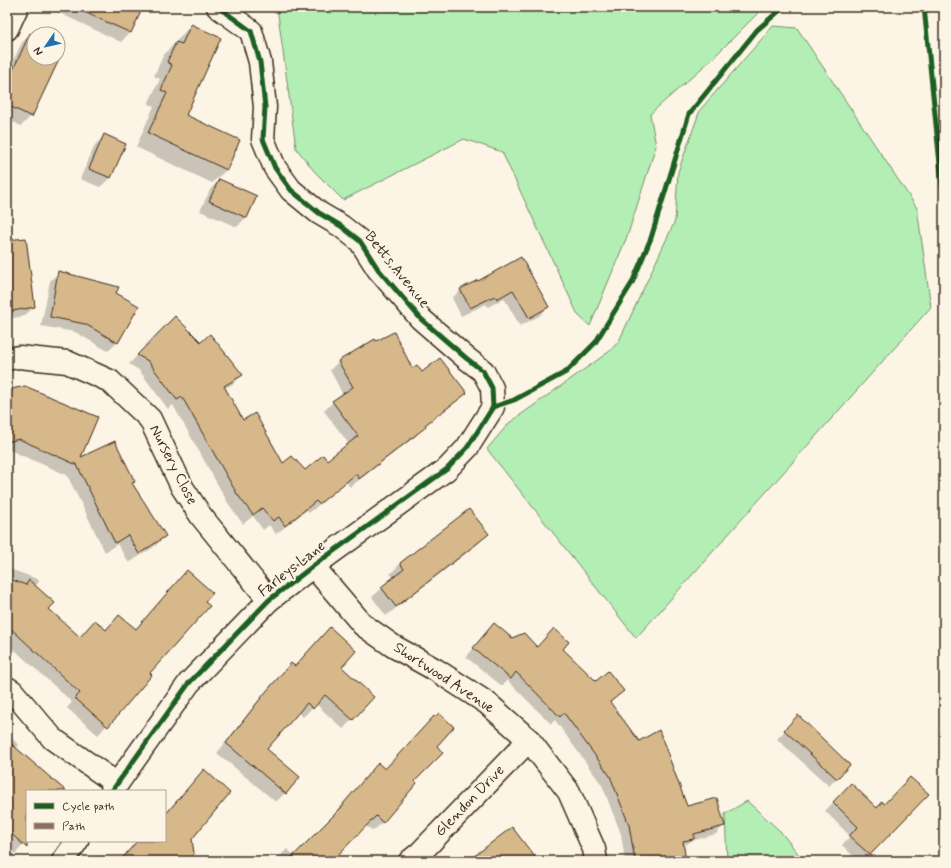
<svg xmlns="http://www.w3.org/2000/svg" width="951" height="868" font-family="Mynerve,sans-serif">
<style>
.green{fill:#b3efb5;stroke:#778c6a}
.shadow{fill:#0003}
.building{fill:#d6b88a;stroke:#3b2a1e}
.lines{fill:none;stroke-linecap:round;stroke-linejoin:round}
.street-casing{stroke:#3b2a1e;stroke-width:25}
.street{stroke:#fcf5e5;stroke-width:22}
.quiet{stroke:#8d6e63;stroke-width:4;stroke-dasharray:8 4;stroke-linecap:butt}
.cycleway-casing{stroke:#fcf5e5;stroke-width:8}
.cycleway{stroke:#1b5e20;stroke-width:5}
.labels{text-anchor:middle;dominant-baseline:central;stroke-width:4;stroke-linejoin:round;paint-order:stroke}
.street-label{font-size:15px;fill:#3b2a1e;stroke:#fcf5e5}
</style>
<rect width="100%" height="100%" fill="#fcf5e5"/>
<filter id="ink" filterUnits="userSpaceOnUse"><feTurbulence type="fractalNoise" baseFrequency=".025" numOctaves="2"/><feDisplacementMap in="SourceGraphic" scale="8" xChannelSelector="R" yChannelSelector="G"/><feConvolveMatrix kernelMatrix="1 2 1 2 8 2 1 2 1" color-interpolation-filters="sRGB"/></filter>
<g filter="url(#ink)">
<!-- green -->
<g class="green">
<path d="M 277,7 L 764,7 L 711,60 L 650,114 L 656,146 L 628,234 L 590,326 L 578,315 L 502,152 L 464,139 L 343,200 L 314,171 L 296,148 Z"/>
<path d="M 773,26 L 797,28 L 917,208 L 931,307 L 636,638 L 487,449 L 509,423 L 610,351 L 619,341 L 675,221 L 678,172 L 700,110 Z"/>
<path d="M 747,801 L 780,831 L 804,861 L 727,861 L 725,814 Z"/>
</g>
<!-- shadow -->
<g class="shadow">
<path d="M 57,7 L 142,7 L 130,32 L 121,42 L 55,11 Z"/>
<path d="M 191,25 L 185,115 L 239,141 L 226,170 L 212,183 L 136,147 L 154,106 L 148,104 L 160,79 L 154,76 L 163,56 Z"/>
<path d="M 30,34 L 34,36 L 34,58 L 58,58 L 58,47 L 63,49 L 31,116 L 21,126 L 7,119 L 7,74 L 21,44 Z"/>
<path d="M 104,136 L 125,145 L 110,178 L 100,187 L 80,179 L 95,145 Z"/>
<path d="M 219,180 L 246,217 L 237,227 L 200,211 L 210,190 Z"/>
<path d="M 521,258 L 548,307 L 539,316 L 520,326 L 504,298 L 488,307 L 486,304 L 461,316 L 452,298 L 461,290 L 478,282 Z"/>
<path d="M 7,269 L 34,307 L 24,316 L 7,319 Z"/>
<path d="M 59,272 L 114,293 L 118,342 L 108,351 L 75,332 L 41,326 L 50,281 Z"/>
<path d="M 175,317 L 201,343 L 242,375 L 233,384 L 225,388 L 243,421 L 283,465 L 305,471 L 327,461 L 349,444 L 324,411 L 333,402 L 343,395 L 330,370 L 339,361 L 412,370 L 465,393 L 456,402 L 424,426 L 416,436 L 350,487 L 346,482 L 309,513 L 307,510 L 276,534 L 269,525 L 263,530 L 253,516 L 243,524 L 228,503 L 173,405 L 168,409 L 139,370 L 129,364 Z"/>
<path d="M 7,391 L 79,459 L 131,483 L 165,536 L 155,546 L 129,563 L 117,544 L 105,552 L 67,475 L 7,449 Z"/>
<path d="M 468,510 L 487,534 L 478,544 L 386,616 L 372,597 L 394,578 L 390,574 L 400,564 Z"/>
<path d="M 7,568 L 40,580 L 35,587 L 48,609 L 79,638 L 95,621 L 105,630 L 119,616 L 135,630 L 178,581 L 149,674 L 151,675 L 98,735 L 67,708 L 72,702 L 7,643 Z"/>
<path d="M 494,625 L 512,639 L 537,648 L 562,649 L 596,683 L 623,690 L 610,703 L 686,807 L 724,825 L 716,834 L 691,841 L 683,847 L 685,861 L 625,861 L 621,834 L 602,785 L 555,720 L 551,724 L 507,680 L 502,686 L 466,657 Z"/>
<path d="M 294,667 L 341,667 L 373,697 L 343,729 L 316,704 L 303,717 L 298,712 L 265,749 L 285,793 L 276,802 L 217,753 L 255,705 L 282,673 Z"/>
<path d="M 791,724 L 837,778 L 829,786 L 777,739 Z"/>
<path d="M 7,734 L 19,745 L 16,749 L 53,791 L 27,791 L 27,841 L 15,854 L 7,848 Z"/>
<path d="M 436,746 L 413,781 L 383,822 L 373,831 L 366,826 L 330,861 L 275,861 L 287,849 L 295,856 L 335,815 L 334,814 L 378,764 L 384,770 Z"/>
<path d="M 204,770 L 187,861 L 119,861 L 137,841 L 165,841 L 165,814 Z"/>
<path d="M 851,784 L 877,809 L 927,794 L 862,861 L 858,861 L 842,845 L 850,836 L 825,811 Z"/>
</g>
<!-- building -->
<g class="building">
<path d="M 73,7 L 143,7 L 131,33 Z"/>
<path d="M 191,24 L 221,38 L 186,115 L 240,140 L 227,170 L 148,133 L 167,93 L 161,90 L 172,65 L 167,62 L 176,42 L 182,44 Z"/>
<path d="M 30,33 L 34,35 L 34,58 L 58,58 L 58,46 L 64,49 L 32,117 L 7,105 L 7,83 Z"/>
<path d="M 104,134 L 126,144 L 111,178 L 89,169 Z"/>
<path d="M 219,179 L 257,196 L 247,218 L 209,201 Z"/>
<path d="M 26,238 L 35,307 L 7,312 L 7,240 Z"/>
<path d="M 521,257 L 549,307 L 529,318 L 513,290 L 497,299 L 495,296 L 470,308 L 460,289 L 478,280 L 478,281 Z"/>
<path d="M 58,271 L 119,287 L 116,293 L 139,306 L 118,343 L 85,324 L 50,317 Z"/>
<path d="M 175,316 L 201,342 L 210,334 L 243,375 L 224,386 L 243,420 L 255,413 L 283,463 L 292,456 L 305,470 L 323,455 L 327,460 L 358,436 L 332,401 L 353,387 L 338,361 L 375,339 L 376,341 L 394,332 L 412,368 L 417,365 L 422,372 L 440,358 L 467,393 L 425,425 L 426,427 L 359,479 L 356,474 L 319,504 L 316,501 L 285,526 L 279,517 L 273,521 L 262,508 L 253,515 L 237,494 L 182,397 L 177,400 L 148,361 L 137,355 Z"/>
<path d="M 25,386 L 98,417 L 81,457 L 115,441 L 135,482 L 132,483 L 166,536 L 139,554 L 128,535 L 115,543 L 77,465 L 19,439 L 7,442 L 7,390 Z"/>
<path d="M 469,509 L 489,534 L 396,607 L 381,587 L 404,569 L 400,563 Z"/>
<path d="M 187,570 L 213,593 L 205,602 L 210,606 L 150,673 L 152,675 L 108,727 L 75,698 L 80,693 L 7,625 L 7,578 L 26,585 L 29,580 L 55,603 L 49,609 L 80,637 L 95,620 L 106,630 L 119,615 L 136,629 Z"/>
<path d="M 494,623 L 512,638 L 524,633 L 537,647 L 554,628 L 569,642 L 563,649 L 596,681 L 608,671 L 624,691 L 610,702 L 639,741 L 659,730 L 687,806 L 717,798 L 725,826 L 694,834 L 694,839 L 683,841 L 686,861 L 635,861 L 629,825 L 610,776 L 564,713 L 560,717 L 516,672 L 511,679 L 473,648 Z"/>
<path d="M 330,627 L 356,651 L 342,667 L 374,697 L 353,720 L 325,695 L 313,709 L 307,703 L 267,749 L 300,777 L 286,794 L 226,743 L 264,694 L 291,663 L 295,666 Z"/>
<path d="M 439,713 L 454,727 L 437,746 L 443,753 L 415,781 L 417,783 L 383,823 L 376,816 L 332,861 L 288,861 L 344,805 L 343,804 L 378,763 L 385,769 L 434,716 L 435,717 Z"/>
<path d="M 798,715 L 850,765 L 837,779 L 784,730 Z"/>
<path d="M 7,740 L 66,791 L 27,791 L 27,848 L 7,830 Z"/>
<path d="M 204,769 L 230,793 L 192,839 L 194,854 L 188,861 L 120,861 L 137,841 L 165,841 L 165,815 Z"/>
<path d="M 910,777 L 929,794 L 870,855 L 849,836 L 858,827 L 833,802 L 851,783 L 877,808 L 882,801 L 884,804 Z"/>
<path d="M 512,827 L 538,861 L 468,861 L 491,843 Z"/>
</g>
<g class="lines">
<!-- street casing -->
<g class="street-casing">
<g id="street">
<path d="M 7,29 L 17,7"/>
<path d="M 7,359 L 19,357 L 67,362 L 110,381 L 150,419 L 182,487 L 201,516 L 269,600"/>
<path d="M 313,566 L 363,625 L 393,646 L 436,670 L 487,703 L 529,740 L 569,792 L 594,849 L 596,861"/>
<path d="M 7,688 L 12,691 L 53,739 L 117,784"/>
<path d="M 112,791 L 189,683 L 269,600 L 313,566 L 447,469 L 467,448 L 493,407 L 492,388 L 483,371 L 466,358 L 421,319 L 378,269 L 360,241 L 341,226 L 319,213 L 291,190 L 275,168 L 263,139 L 265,107 L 260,62 L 251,31 L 218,7"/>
<path d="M 63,861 L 77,841"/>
<path d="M 410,861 L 420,853 L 529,740"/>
</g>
</g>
<!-- street -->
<use href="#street" class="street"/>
<!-- quiet -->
<path class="quiet" d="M 865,7 L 870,7"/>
<!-- cycleway casing -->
<g class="cycleway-casing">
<g id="cycleway">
<path d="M 218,7 L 251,31 L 260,62 L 265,107 L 263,139 L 275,168 L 291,190 L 319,213 L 341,226 L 360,241 L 378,269 L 421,319 L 466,358 L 483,371 L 492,388 L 493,407"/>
<path d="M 924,7 L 944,203"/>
<path d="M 493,407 L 514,400 L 566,372 L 595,343 L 632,283 L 651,238 L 689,114 L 757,30 L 780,10 L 787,7"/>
<path d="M 112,791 L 189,683 L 269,600 L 313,566 L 447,469 L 467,448 L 493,407"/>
</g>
</g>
<!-- cycleway -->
<use href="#cycleway" class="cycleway"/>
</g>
</g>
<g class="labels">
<!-- street labels -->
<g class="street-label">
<text transform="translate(397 270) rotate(51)">Betts Avenue</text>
<text transform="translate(173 465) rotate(63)">Nursery Close</text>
<text transform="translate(292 569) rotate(-38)">Farleys Lane</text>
<text transform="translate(444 678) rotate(33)">Shortwood Avenue</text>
<text transform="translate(470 801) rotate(-46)">Glendon Drive</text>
</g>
</g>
<!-- margin -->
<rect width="951" height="868" fill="none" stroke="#fcf5e5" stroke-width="24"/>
<rect x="12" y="12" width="927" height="844" fill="none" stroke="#3b2a1e" stroke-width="1.5" filter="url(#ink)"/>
<!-- legend -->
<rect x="26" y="790" width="140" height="52" fill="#fcf5e5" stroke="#afa495"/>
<rect x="34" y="803" width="20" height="6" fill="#1b5e20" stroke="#afa495"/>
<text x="62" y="810" font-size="12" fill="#3b2a1e">Cycle path</text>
<rect x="34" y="823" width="20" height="6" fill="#8d6e63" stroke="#afa495"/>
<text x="62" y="830" font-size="12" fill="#3b2a1e">Path</text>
<!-- north arrow -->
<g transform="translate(46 46) rotate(236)"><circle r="19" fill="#fcf5e5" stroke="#afa495"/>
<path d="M0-3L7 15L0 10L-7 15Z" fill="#1f6fb2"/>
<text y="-6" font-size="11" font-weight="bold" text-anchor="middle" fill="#3b2a1e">N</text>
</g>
</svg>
